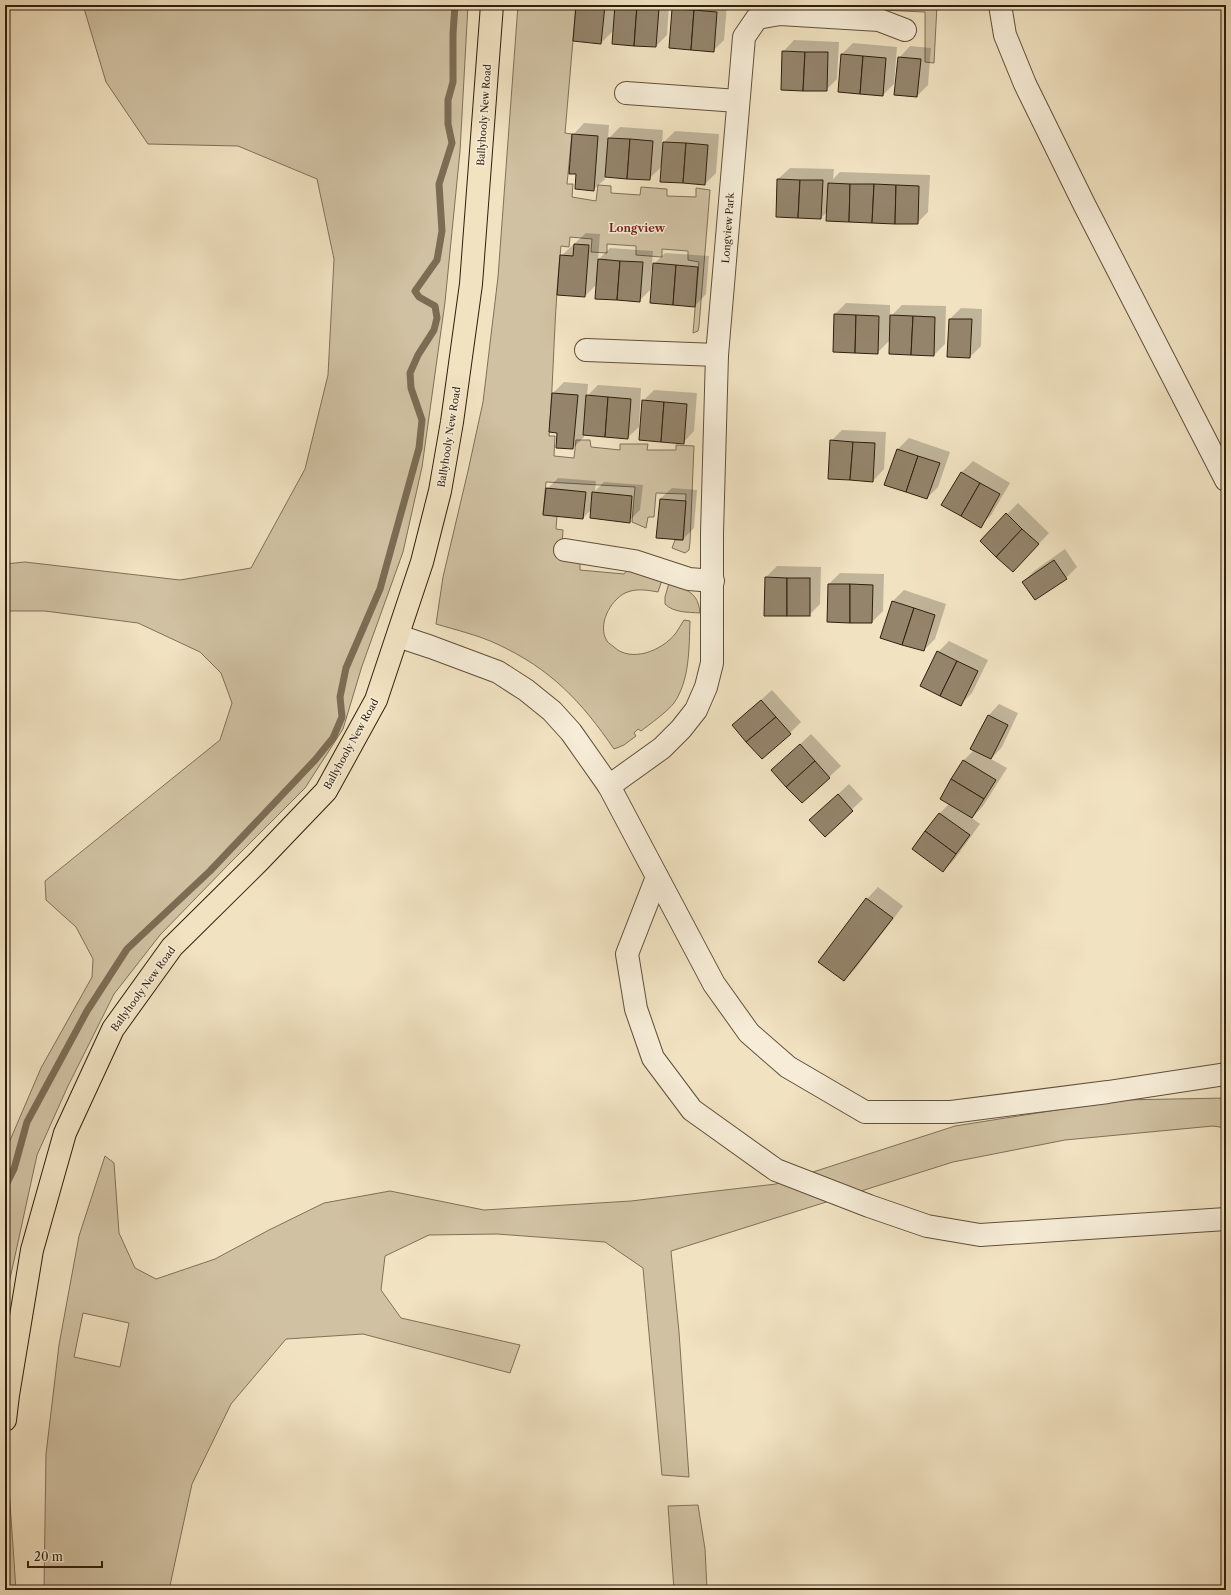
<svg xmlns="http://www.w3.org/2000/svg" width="1231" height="1595" font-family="'Libre Caslon Text',serif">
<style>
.green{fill:#d0c1a2;stroke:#807058;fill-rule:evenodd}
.shadow{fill:#0003}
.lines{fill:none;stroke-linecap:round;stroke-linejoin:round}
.stream{stroke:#7c6c54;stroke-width:7}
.building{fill:#94846b;stroke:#2f1f0d}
.minor-casing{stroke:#60503a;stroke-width:24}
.major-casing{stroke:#2f1f0d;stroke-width:24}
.minor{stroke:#f6ecd7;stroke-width:22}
.major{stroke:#f1e2c1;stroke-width:22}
.labels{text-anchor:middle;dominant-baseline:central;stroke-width:3;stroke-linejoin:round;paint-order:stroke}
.street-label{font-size:10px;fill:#2f1f0d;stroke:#f6ecd7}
.neighbourhood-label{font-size:11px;font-weight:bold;fill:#7a1f14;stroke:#f6ecd7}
</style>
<rect width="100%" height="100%" fill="#f1e2c1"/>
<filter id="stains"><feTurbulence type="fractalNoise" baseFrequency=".005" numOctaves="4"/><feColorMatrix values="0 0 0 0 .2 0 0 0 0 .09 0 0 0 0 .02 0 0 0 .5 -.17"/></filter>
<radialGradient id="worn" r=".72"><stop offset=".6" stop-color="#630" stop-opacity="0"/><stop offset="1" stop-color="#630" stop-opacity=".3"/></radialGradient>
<!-- green -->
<g class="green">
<path d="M 83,5 L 468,5 L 460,151 L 445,302 L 422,467 L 403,552 L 362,666 L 343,729 L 305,788 L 229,864 L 160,935 L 114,994 L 67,1088 L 37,1155 L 8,1288 L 5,1310 L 5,1152 L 41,1068 L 92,977 L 93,959 L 76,927 L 46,900 L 45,881 L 220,740 L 232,703 L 221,673 L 200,652 L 138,623 L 45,611 L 5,611 L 5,564 L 25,562 L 180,580 L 251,568 L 305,469 L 328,375 L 334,259 L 317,179 L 238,146 L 148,144 L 106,82 Z"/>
<path d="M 518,5 L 576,5 L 565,133 L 572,134 L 567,184 L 573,184 L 572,197 L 596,201 L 598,185 L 611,186 L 611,193 L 640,195 L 641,187 L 667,189 L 667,196 L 696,197 L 696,188 L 710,190 L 699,326 L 698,331 L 693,333 L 699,262 L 688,260 L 688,251 L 662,249 L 662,257 L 636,255 L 636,246 L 607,244 L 607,253 L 591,252 L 592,239 L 570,237 L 569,247 L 561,246 C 554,309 554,372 549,436 L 555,436 L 554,456 L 574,458 L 576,440 L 590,440 L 591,447 L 620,450 L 620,444 L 648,444 L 647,450 L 676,450 L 676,445 L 694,446 L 690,542 L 689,550 L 685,553 L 672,548 L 675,540 L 683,540 L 686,494 L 656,493 L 654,517 L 648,517 L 646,528 L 632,522 L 635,487 L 546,482 L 543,514 L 557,516 L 556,529 L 563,530 L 561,560 L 580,562 L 580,570 L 624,574 L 630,567 L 662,580 L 658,592 C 647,590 636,588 625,593 C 610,601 597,625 607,641 C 608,643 612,645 614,647 C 631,663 662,651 676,633 C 679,629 681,624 684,620 L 690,621 C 689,647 690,680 674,703 C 667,712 650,724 641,731 L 638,729 L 634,733 L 636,736 L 624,745 L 614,749 C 581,701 551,669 497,644 C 478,635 456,630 436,624 L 443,577 L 468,471 L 483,402 L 498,277 Z"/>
<path d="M 858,5 L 937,5 L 934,63 L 925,62 L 925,12 L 858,9 Z"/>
<path d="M 669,583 C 687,590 698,592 700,613 C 688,612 674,613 665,604 L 665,597 Z"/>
<path d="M 1226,1098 L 1226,1128 L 1213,1126 L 1065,1140 L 953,1162 L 671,1251 L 679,1332 L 689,1477 L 662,1475 L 643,1268 L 605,1242 L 497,1234 L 429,1235 L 385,1256 L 381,1290 L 401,1318 L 520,1345 L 510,1373 L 363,1334 L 286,1339 L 231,1404 L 192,1484 L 169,1590 L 44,1590 L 46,1454 L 59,1345 L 79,1236 L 105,1156 L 114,1163 L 119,1233 L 135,1268 L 156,1279 L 215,1259 L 269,1230 L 324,1203 L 390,1191 L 484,1210 L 631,1201 L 776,1184 L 955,1126 L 1120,1100 ZM 83,1313 L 129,1323 L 120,1367 L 74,1357 Z"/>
<path d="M 9,1489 L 16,1590 L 5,1590 L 5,1537 Z"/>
<path d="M 698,1505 L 705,1549 L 707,1590 L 674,1590 L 668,1506 Z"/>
</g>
<!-- shadow -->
<g class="shadow">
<path d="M 577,5 L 669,5 L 667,35 L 656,46 L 614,30 L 601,43 Z"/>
<path d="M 677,5 L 727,5 L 724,40 L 713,51 L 670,47 L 673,9 Z"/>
<path d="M 794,40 L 839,42 L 837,79 L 826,90 L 783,52 Z"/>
<path d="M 853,43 L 897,47 L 894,84 L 883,95 L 842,54 Z"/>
<path d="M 910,46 L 931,48 L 928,85 L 917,96 L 899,58 Z"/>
<path d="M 584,123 L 609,125 L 608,139 L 620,127 L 663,130 L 662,144 L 675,131 L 719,134 L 716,173 L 705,184 L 662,166 L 649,179 L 605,176 L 605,179 L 593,190 L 577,173 L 573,135 Z"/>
<path d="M 790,168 L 834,169 L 833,179 L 840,172 L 930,175 L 928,212 L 917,223 L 828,211 L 821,218 L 778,179 Z"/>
<path d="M 586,233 L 600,234 L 598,260 L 610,248 L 653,251 L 650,290 L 639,301 L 597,284 L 585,296 L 561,256 Z"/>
<path d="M 665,253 L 709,256 L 706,294 L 695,306 L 654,264 Z"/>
<path d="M 846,303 L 890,305 L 890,317 L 902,305 L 946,306 L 945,344 L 934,355 L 890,340 L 877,353 L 835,314 Z"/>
<path d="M 961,308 L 982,309 L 981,346 L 970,357 L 948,356 L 950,319 Z"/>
<path d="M 564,382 L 588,384 L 587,396 L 598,385 L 641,388 L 639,427 L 627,438 L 584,434 L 584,437 L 573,448 L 558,432 L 550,432 L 553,393 Z"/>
<path d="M 654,390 L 697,393 L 694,431 L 683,443 L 643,401 Z"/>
<path d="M 842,430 L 886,432 L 884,469 L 873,481 L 831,441 Z"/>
<path d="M 909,438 L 950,452 L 938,487 L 927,498 L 886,484 L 898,449 Z"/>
<path d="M 973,461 L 1010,483 L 991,515 L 980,526 L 962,472 Z"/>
<path d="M 558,478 L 596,481 L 595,491 L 604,482 L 643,485 L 640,510 L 629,521 L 592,509 L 583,518 L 547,489 Z"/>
<path d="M 672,488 L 697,490 L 694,528 L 683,539 L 660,499 Z"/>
<path d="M 1018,503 L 1049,533 L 1024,560 L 981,541 Z"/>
<path d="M 1065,549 L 1077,567 L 1066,578 L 1023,582 L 1034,571 Z"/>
<path d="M 777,566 L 821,567 L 820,604 L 809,615 L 766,577 Z"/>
<path d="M 840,573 L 884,574 L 883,611 L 872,622 L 829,584 Z"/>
<path d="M 904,590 L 946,604 L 935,639 L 924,650 L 893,601 Z"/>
<path d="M 949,641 L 988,660 L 972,693 L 961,704 L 938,652 Z"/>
<path d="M 772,690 L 801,722 L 790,733 L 733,725 Z"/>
<path d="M 999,704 L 1018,713 L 1002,747 L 991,759 L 1007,768 L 983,806 L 972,818 L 980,824 L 954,860 L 943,871 L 913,849 L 940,813 L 950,803 L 941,798 L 964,760 L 974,750 L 988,716 Z"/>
<path d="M 811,734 L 841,766 L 802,802 L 772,770 Z"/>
<path d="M 849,784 L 863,799 L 825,835 L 810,820 Z"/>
<path d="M 878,887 L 903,906 L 855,969 L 844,980 L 819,961 L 867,899 Z"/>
</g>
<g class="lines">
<!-- stream -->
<path class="stream" d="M 5,1187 L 14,1169 L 27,1122 L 87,1011 L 127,949 L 210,871 L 315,760 L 333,738 L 342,717 L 340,697 L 346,668 L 380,589 L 419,448 L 422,420 L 411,388 L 410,373 L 418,355 L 434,330 L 437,318 L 435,306 L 419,297 L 415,291 L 437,260 L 442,231 L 439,184 L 452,143 L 448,124 L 448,100 L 453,82 L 453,34 L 455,5"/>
</g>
<!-- building -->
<g class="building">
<path d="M 576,5 L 605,5 L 601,44 L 573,41 Z"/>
<path d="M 615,5 L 637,6 L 634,46 L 612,44 Z"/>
<path d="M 637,6 L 659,8 L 656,47 L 634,46 Z"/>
<path d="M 672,9 L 694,10 L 691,50 L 669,48 Z"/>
<path d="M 694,10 L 717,12 L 714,52 L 691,50 Z"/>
<path d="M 782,51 L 805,52 L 803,91 L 781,90 Z"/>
<path d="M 805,52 L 828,52 L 827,91 L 803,91 Z"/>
<path d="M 841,54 L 863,56 L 860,94 L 838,92 Z"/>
<path d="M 863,56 L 886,58 L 883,96 L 860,94 Z"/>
<path d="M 898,57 L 921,59 L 917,97 L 894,95 Z"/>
<path d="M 572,134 L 598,136 L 594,191 L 575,189 L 576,174 L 569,174 Z"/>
<path d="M 608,138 L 630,139 L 627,179 L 605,177 Z"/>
<path d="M 630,139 L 653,141 L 650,180 L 627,179 Z"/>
<path d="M 663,142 L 686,143 L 683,183 L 660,182 Z"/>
<path d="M 686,143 L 708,145 L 705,185 L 683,183 Z"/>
<path d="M 777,179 L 800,180 L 798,218 L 776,217 Z"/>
<path d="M 800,180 L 823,180 L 821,219 L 798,218 Z"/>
<path d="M 828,183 L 850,184 L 849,222 L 826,221 Z"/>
<path d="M 850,184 L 874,184 L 872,223 L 849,222 Z"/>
<path d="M 874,184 L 896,185 L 895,224 L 872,223 Z"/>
<path d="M 896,185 L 919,186 L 918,224 L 895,224 Z"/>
<path d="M 574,244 L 589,245 L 585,297 L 557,295 L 560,255 L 573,256 Z"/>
<path d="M 598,259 L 620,261 L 617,300 L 595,299 Z"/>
<path d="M 620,261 L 643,262 L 640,302 L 617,300 Z"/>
<path d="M 653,263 L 676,265 L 673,305 L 650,303 Z"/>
<path d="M 676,265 L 698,267 L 695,307 L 673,305 Z"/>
<path d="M 834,314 L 856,315 L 855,353 L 833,352 Z"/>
<path d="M 856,315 L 879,316 L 878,354 L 855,353 Z"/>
<path d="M 890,315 L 913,316 L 911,355 L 889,354 Z"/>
<path d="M 913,316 L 935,317 L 934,356 L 911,355 Z"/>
<path d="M 949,319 L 972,319 L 970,358 L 947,357 Z"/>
<path d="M 552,393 L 578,395 L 573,449 L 556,448 L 557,433 L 549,432 Z"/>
<path d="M 586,395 L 608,397 L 605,437 L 583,435 Z"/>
<path d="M 608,397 L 631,399 L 628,439 L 605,437 Z"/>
<path d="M 642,400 L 664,402 L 661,442 L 639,440 Z"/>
<path d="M 664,402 L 687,404 L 684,444 L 661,442 Z"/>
<path d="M 830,440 L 853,442 L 850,480 L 828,479 Z"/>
<path d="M 853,442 L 875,443 L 873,482 L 850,480 Z"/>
<path d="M 897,449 L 918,456 L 906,492 L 884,485 Z"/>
<path d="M 918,456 L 940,463 L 927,499 L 906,492 Z"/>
<path d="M 961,472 L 980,483 L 961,516 L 941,505 Z"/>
<path d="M 980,483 L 1000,494 L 981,528 L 961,516 Z"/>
<path d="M 546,488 L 586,492 L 583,519 L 543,515 Z"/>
<path d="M 592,492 L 632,496 L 630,523 L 590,518 Z"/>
<path d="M 660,499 L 686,501 L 683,540 L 656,538 Z"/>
<path d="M 1006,513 L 1022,529 L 996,557 L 980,541 Z"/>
<path d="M 1022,529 L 1039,544 L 1013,572 L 996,557 Z"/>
<path d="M 1054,560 L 1067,579 L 1035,600 L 1022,582 Z"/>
<path d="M 765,577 L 787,578 L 787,616 L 764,616 Z"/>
<rect x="787" y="578" width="23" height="38"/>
<path d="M 828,584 L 850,584 L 850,623 L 827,622 Z"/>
<path d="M 850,584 L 873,585 L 872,623 L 850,623 Z"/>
<path d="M 892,601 L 914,608 L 902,645 L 880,638 Z"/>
<path d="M 914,608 L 935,615 L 924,651 L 902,645 Z"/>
<path d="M 937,651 L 957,661 L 940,696 L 920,686 Z"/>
<path d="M 957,661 L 978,671 L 961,706 L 940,696 Z"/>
<path d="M 761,700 L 776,717 L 746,742 L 732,725 Z"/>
<path d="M 988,715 L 1008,725 L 991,759 L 970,749 Z"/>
<path d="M 776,717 L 791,734 L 762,759 L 746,742 Z"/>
<path d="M 800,744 L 815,761 L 786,787 L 771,770 Z"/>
<path d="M 963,760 L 996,780 L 984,799 L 951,779 Z"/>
<path d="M 815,761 L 830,778 L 802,803 L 786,787 Z"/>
<path d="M 951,779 L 984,799 L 972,818 L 940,799 Z"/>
<path d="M 838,794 L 853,811 L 825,837 L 809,820 Z"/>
<path d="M 939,813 L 970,835 L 956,854 L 925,831 Z"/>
<path d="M 925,831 L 956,854 L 943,872 L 912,849 Z"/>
<path d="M 866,898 L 893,918 L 844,981 L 818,962 Z"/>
</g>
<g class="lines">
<!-- minor casing -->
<g class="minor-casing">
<g id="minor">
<path d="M 1000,5 L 1005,35 L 1025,84 L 1085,206 L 1226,480"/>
<path d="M 626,93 L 738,101"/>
<path d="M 586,350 L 717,355"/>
<path d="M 565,550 L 634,561 L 689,579 L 713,581"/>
<path d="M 398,636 L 431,647 L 498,672 L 526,690 L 552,711 L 571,732 L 609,786 L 714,984 L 749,1033 L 788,1067 L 865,1112 L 951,1112 L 1108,1092 L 1226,1074"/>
<path d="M 609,786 L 662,748 L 681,729 L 696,710 L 706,687 L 712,663 L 712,533 L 717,355 L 744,37 L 757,18 L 780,14 L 879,20 L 905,30"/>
<path d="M 657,877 L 627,954 L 636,1009 L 653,1058 L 692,1110 L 776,1170 L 869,1206 L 927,1226 L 980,1235 L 1226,1219"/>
</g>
</g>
<!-- major casing -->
<g class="major-casing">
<path id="major" d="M 5,1420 L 8,1395 L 32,1250 L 65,1133 L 113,1029 L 172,947 L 258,862 L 326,791 L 376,700 L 422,562 L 440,491 L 452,422 L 471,284 L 492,5"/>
</g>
<!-- minor -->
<use href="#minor" class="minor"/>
<!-- major -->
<use href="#major" class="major"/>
</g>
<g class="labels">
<!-- street labels -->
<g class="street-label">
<text transform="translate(484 115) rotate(-86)">Ballyhooly New Road</text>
<text transform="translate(728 228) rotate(-86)">Longview Park</text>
<text transform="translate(449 437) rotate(-81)">Ballyhooly New Road</text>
<text transform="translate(351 744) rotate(-61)">Ballyhooly New Road</text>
<text transform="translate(143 989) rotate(-54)">Ballyhooly New Road</text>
</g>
<!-- neighbourhood labels -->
<g class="neighbourhood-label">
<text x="637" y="228">Longview</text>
</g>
</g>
<!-- margin -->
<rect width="1231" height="1595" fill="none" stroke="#f1e2c1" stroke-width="20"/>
<rect x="6" y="6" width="1219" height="1583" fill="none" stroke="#2f1f0d" stroke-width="2"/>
<rect x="10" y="10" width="1211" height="1575" fill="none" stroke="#2f1f0d"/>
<!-- scale -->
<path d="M28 1561v6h74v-6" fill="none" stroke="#2f1f0d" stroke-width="2"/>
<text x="34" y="1561" font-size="12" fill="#2f1f0d" stroke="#f6ecd7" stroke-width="3" paint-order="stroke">20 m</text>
<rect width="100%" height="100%" filter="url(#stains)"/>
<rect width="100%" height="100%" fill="url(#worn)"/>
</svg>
